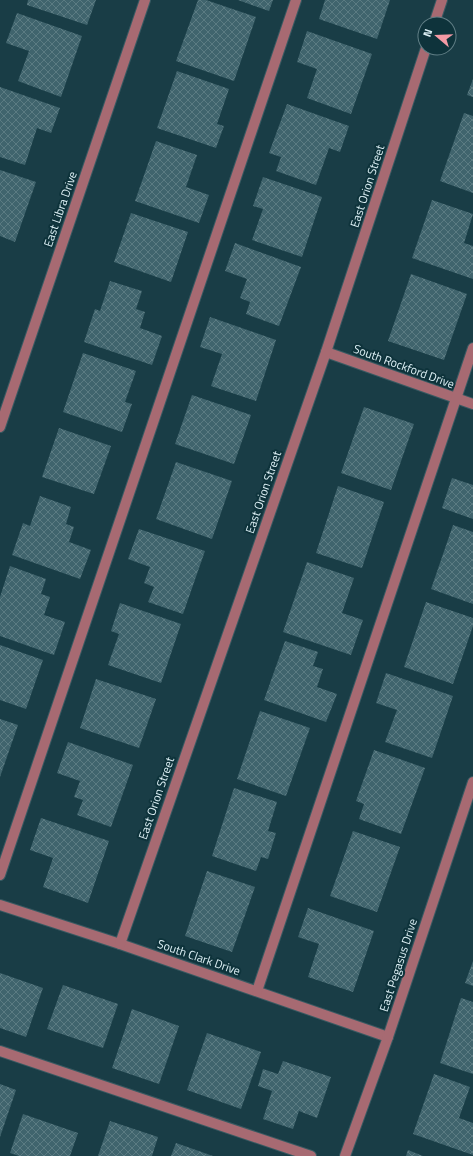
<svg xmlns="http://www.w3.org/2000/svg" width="473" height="1156" font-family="'Titillium Web',sans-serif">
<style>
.building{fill:url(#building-cross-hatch)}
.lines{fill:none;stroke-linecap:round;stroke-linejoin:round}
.minor-casing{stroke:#395a62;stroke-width:12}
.minor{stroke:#a76a72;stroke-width:10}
.labels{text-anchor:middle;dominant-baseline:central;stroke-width:4;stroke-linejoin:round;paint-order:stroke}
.street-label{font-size:12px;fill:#def1f6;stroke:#0e333b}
</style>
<defs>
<pattern id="building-cross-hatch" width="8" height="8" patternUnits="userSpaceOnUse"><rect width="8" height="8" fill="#40646d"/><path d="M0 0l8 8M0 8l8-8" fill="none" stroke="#5b7b82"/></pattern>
</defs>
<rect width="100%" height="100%" fill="#193d46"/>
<!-- building -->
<g class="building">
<path d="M 28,0 L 96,0 L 87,25 L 27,5 Z"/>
<path d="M 198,0 L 206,0 L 256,17 L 234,81 L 176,61 Z"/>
<path d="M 238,0 L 273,0 L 269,11 Z"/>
<path d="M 325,0 L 390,0 L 377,39 L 319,19 Z"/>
<path d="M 17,13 L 82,36 L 61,97 L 18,81 L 29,51 L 6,43 Z"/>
<path d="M 307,31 L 372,54 L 351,114 L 307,98 L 317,69 L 297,62 Z"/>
<path d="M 177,71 L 229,89 L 217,124 L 224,126 L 216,148 L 157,128 Z"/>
<path d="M 473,79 L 473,97 L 467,95 Z"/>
<path d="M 0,87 L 60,108 L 51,133 L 37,128 L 25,165 L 0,157 Z"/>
<path d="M 287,104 L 349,126 L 340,152 L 329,148 L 316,185 L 276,171 L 281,157 L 269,153 Z"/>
<path d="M 464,113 L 473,116 L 473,193 L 440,181 Z"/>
<path d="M 156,141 L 197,155 L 186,187 L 209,195 L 199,223 L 135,201 Z"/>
<path d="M 0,170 L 36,182 L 15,242 L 0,236 Z"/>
<path d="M 263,177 L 322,197 L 302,257 L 252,240 L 263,209 L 253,206 Z"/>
<path d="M 432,200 L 473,214 L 464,243 L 473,246 L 473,279 L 412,258 Z"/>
<path d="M 131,213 L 188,232 L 171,282 L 114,262 Z"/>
<path d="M 235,243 L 301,267 L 279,326 L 246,314 L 250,302 L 240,298 L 247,279 L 225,271 Z"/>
<path d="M 411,274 L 467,294 L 444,360 L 388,341 Z"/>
<path d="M 110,281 L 142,291 L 136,309 L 145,312 L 140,328 L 162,336 L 152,365 L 84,342 L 95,309 L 100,311 Z"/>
<path d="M 210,317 L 276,340 L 256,401 L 211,386 L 222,354 L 200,347 Z"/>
<path d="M 83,353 L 136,371 L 125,402 L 132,404 L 122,432 L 63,412 Z"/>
<path d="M 192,395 L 251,415 L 234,464 L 175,444 Z"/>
<path d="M 364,407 L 414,424 L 391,490 L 341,473 Z"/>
<path d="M 59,428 L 111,446 L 94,494 L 42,477 Z"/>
<path d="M 176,462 L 232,481 L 212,539 L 156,519 Z"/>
<path d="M 452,478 L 473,485 L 473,519 L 442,508 Z"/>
<path d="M 338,486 L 384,502 L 362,568 L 316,553 Z"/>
<path d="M 40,496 L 71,507 L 66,524 L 74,527 L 69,542 L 91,550 L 80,579 L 12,555 L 23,523 L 30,526 Z"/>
<path d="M 453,525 L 473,532 L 473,604 L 431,589 Z"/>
<path d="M 139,529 L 205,551 L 183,614 L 148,602 L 154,587 L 144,583 L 150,567 L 128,559 Z"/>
<path d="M 307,562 L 354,578 L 342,613 L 363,620 L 351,655 L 283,632 Z"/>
<path d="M 10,566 L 46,579 L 41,594 L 50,597 L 44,615 L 65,622 L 54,655 L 0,636 L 0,597 Z"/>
<path d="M 426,602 L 473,618 L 473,626 L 453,684 L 404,667 Z"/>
<path d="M 120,603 L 181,624 L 161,683 L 108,665 L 119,634 L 111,631 Z"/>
<path d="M 285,641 L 318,652 L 313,666 L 323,669 L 317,687 L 337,694 L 326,722 L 264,700 Z"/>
<path d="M 0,645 L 43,660 L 26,709 L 0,700 Z"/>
<path d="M 386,673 L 453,696 L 432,758 L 385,742 L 397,710 L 376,703 Z"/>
<path d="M 96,679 L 156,699 L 139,748 L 80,728 Z"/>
<path d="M 260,711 L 310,728 L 286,796 L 237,779 Z"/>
<path d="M 0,719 L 18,725 L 0,777 Z"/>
<path d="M 68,742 L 133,765 L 111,827 L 77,815 L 83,800 L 74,797 L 80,781 L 57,773 Z"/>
<path d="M 374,750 L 425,768 L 401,834 L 359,819 L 364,804 L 356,801 Z"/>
<path d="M 234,788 L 277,802 L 268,831 L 276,833 L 268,859 L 261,857 L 256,871 L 212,856 Z"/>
<path d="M 41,818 L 109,841 L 88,903 L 43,887 L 53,858 L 30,850 Z"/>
<path d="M 353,831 L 400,847 L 377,912 L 330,896 Z"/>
<path d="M 207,871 L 255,887 L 232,952 L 185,936 Z"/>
<path d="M 308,908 L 374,931 L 353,992 L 308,977 L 319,944 L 298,937 Z"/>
<path d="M 473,961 L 473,986 L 465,983 Z"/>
<path d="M 0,973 L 43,988 L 26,1037 L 0,1028 Z"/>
<path d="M 63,985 L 118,1004 L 103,1048 L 47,1029 Z"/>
<path d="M 461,998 L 473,1002 L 473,1074 L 440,1063 Z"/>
<path d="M 132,1009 L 179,1026 L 159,1084 L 112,1068 Z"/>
<path d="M 207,1033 L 261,1052 L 241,1109 L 187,1090 Z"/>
<path d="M 283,1061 L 331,1077 L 317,1118 L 299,1111 L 293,1129 L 263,1119 L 272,1091 L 258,1086 L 263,1069 L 278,1074 Z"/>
<path d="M 434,1074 L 470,1087 L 459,1118 L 473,1123 L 473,1155 L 413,1134 Z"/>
<path d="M 0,1084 L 16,1090 L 0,1137 Z"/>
<path d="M 23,1114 L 78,1133 L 70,1156 L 19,1156 L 10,1153 Z"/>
<path d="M 110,1121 L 158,1137 L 152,1156 L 98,1156 Z"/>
<path d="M 176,1143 L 213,1156 L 171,1156 Z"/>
<path d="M 408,1150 L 423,1156 L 406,1156 Z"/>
</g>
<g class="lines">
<!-- minor casing -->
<g class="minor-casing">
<g id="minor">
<path d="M 434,24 L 442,0"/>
<path d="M 326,352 L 473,404"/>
<path d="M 0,427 L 145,0"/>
<path d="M 0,875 L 296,0"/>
<path d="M 0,905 L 120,944 L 388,1037"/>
<path d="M 120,944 L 326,352 L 426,48"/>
<path d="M 257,991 L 473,348"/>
<path d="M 0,1051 L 311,1156"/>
<path d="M 345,1156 L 388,1037 L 473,782"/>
</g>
</g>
<!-- minor -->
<use href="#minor" class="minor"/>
</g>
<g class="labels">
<!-- street labels -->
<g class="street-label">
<text transform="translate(367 186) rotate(-72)">East Orion Street</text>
<text transform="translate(60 209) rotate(-71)">East Libra Drive</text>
<text transform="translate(404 366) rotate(20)">South Rockford Drive</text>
<text transform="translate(263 492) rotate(-71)">East Orion Street</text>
<text transform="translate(156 798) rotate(-71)">East Orion Street</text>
<text transform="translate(199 957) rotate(19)">South Clark Drive</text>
<text transform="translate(398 965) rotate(-72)">East Pegasus Drive</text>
</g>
</g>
<!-- north arrow -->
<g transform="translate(437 36) rotate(289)"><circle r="19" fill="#0e333b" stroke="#617f86"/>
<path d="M0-3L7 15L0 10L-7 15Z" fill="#f49aa5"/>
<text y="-6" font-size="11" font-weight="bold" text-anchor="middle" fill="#def1f6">N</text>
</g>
</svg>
